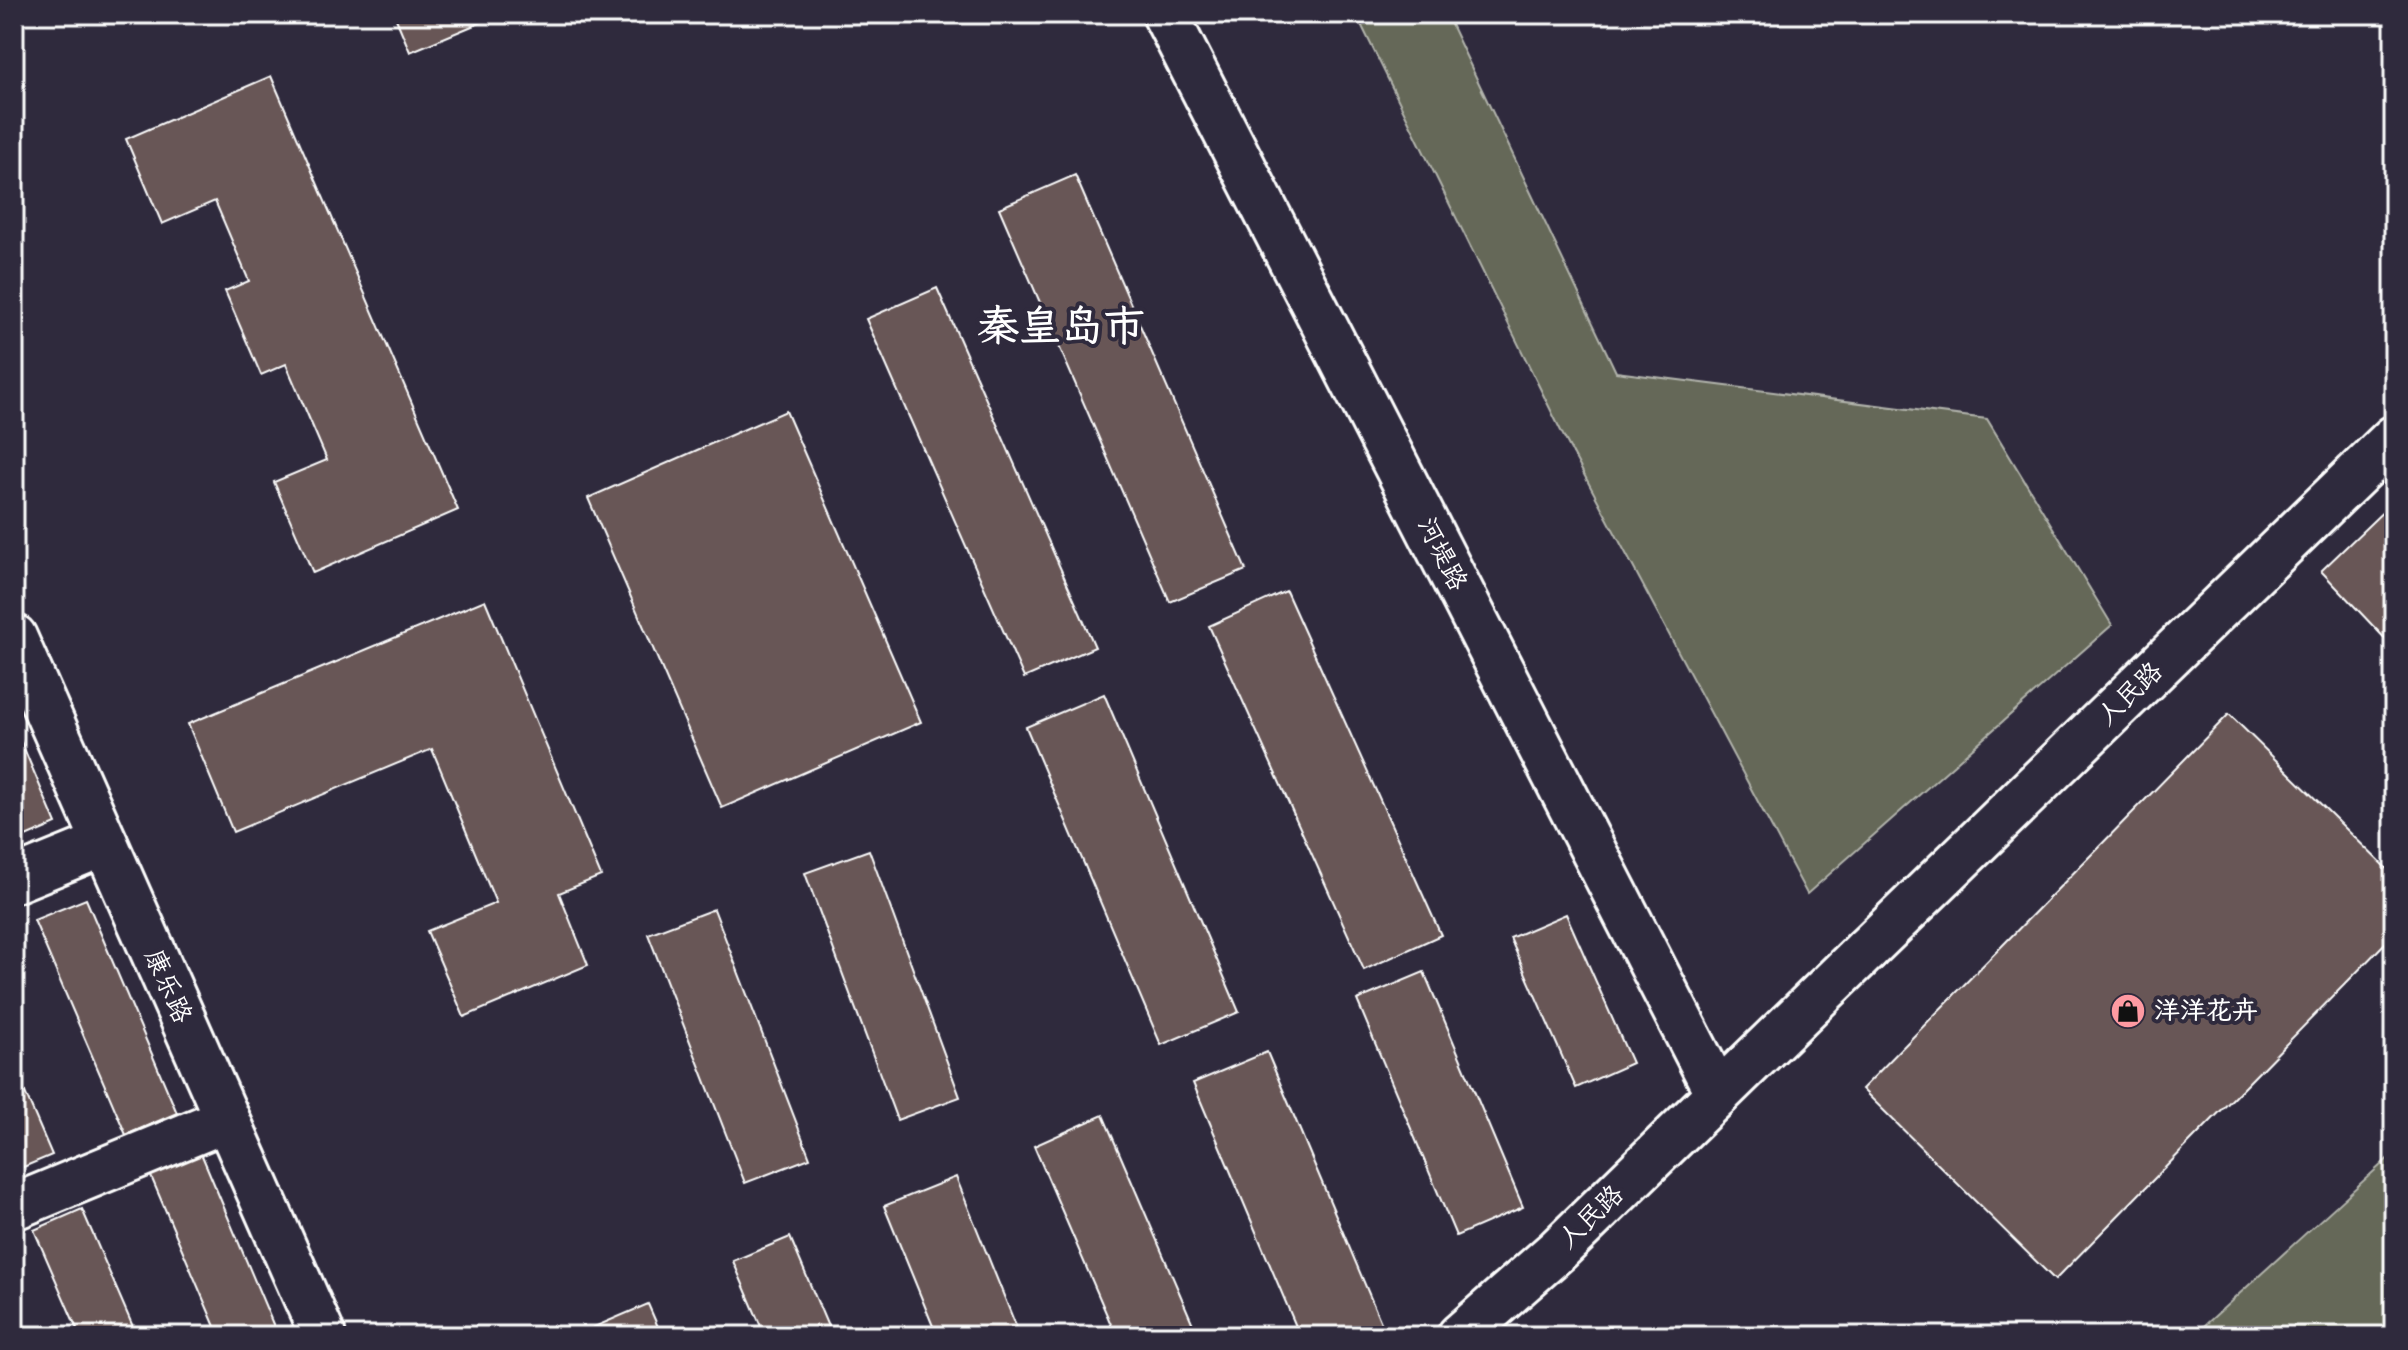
<svg xmlns="http://www.w3.org/2000/svg" width="2408" height="1350" font-family="Pangolin,'LXGW WenKai TC',sans-serif">
<style>
.green{fill:#656859;stroke:#b2b4ac;stroke-width:2}
.building{fill:#685656;stroke:#fff;stroke-width:2}
.lines{fill:none;stroke-linecap:round;stroke-linejoin:round}
.minor-casing{stroke:#fff;stroke-width:50}
.tertiary-casing{stroke:#fff;stroke-width:50}
.minor{stroke:#2f2a3d;stroke-width:44}
.tertiary{stroke:#2f2a3d;stroke-width:44}
.labels{text-anchor:middle;dominant-baseline:central;stroke-width:8;stroke-linejoin:round;paint-order:stroke}
.street-label{font-size:26px;fill:#fff;stroke:#2f2a3d}
.poi-label{font-size:26px;font-weight:bold;fill:#fff;stroke:#2f2a3d;text-anchor:start}
.town-label{font-size:42px;font-weight:bold;fill:#fff;stroke:#2f2a3d}
</style>
<rect width="100%" height="100%" fill="#2f2a3d"/>
<filter id="ink" filterUnits="userSpaceOnUse"><feTurbulence type="fractalNoise" baseFrequency=".0125" numOctaves="2"/><feDisplacementMap in="SourceGraphic" scale="16" xChannelSelector="R" yChannelSelector="G"/><feConvolveMatrix kernelMatrix="1 2 1 2 8 2 1 2 1" color-interpolation-filters="sRGB"/></filter>
<g filter="url(#ink)">
<!-- green -->
<g class="green">
<path d="M 1356,14 L 1446,14 L 1616,372 L 1987,419 L 2112,625 L 1807,894 L 1563,435 Z"/>
<path d="M 2394,1153 L 2394,1336 L 2193,1336 Z"/>
</g>
<!-- building -->
<g class="building">
<path d="M 394,14 L 501,14 L 410,52 Z"/>
<path d="M 271,76 L 458,510 L 313,573 L 274,482 L 327,460 L 286,364 L 261,375 L 225,291 L 249,281 L 215,201 L 162,224 L 126,139 Z"/>
<path d="M 1075,175 L 1246,570 L 1170,602 L 999,208 Z"/>
<path d="M 937,288 L 1095,647 L 1024,678 L 866,319 Z"/>
<path d="M 786,411 L 921,722 L 722,808 L 588,498 Z"/>
<path d="M 2394,501 L 2394,646 L 2393,647 L 2321,571 Z"/>
<path d="M 1286,591 L 1441,935 L 1364,970 L 1209,626 Z"/>
<path d="M 485,600 L 601,876 L 559,893 L 588,965 L 464,1017 L 427,931 L 496,903 L 432,749 L 233,832 L 188,724 Z"/>
<path d="M 1104,694 L 1239,1012 L 1161,1045 L 1026,727 Z"/>
<path d="M 2229,714 L 2394,876 L 2394,934 L 2055,1280 L 1862,1089 Z"/>
<path d="M 14,725 L 56,824 L 14,842 Z"/>
<path d="M 869,850 L 960,1097 L 897,1120 L 805,873 Z"/>
<path d="M 86,899 L 177,1113 L 126,1135 L 34,920 Z"/>
<path d="M 714,909 L 810,1158 L 745,1183 L 648,934 Z"/>
<path d="M 1566,914 L 1632,1063 L 1576,1088 L 1510,938 Z"/>
<path d="M 1424,972 L 1523,1207 L 1456,1236 L 1357,1000 Z"/>
<path d="M 1267,1052 L 1385,1332 L 1374,1336 L 1300,1336 L 1193,1083 Z"/>
<path d="M 14,1067 L 52,1155 L 14,1171 Z"/>
<path d="M 1103,1115 L 1198,1336 L 1116,1336 L 1034,1146 Z"/>
<path d="M 201,1153 L 278,1336 L 219,1336 L 150,1174 Z"/>
<path d="M 956,1177 L 1020,1336 L 937,1336 L 884,1206 Z"/>
<path d="M 82,1209 L 137,1336 L 80,1336 L 34,1230 Z"/>
<path d="M 790,1237 L 832,1336 L 765,1336 L 733,1261 Z"/>
<path d="M 648,1304 L 662,1336 L 579,1336 L 578,1334 Z"/>
</g>
<g class="lines">
<!-- minor casing -->
<g class="minor-casing">
<g id="minor">
<path d="M 14,637 L 323,1336"/>
<path d="M 14,880 L 105,843"/>
<path d="M 1866,950 L 2394,438"/>
<path d="M 14,1207 L 227,1119"/>
<path d="M 1460,1336 L 1558,1250 L 1718,1094"/>
</g>
</g>
<!-- tertiary casing -->
<g class="tertiary-casing">
<path id="tertiary" d="M 1165,14 L 1718,1094 L 1866,950"/>
</g>
<!-- minor -->
<use href="#minor" class="minor"/>
<!-- tertiary -->
<use href="#tertiary" class="tertiary"/>
</g>
</g>
<!-- icons -->
<defs>
<g id="shop-disc" transform="scale(1.8)"><circle r="9.5" fill="#ff9aa2" stroke="#2f2a3d"/><path d="M-5-2.5h2.3a2.7 3.5 0 0 1 5.4 0H5L5.5 6h-11ZM-1.5-2.5h3a1.5 2.3 0 0 0-3 0Z" fill="#111"/></g>
</defs>
<g fill-rule="evenodd">
<use href="#shop-disc" x="2128" y="1011"/>
</g>
<g class="labels">
<!-- street labels -->
<g class="street-label">
<text transform="translate(1442 554) rotate(63)">河堤路</text>
<text transform="translate(2130 694) rotate(-44)">人民路</text>
<text transform="translate(168 986) rotate(66)">康乐路</text>
<text transform="translate(1591 1217) rotate(-44)">人民路</text>
</g>
<!-- poi labels -->
<g class="poi-label">
<text x="2154" y="1011">洋洋花卉</text>
</g>
<!-- town labels -->
<g class="town-label">
<text x="1061" y="327">秦皇岛市</text>
</g>
</g>
<!-- margin -->
<rect width="2408" height="1350" fill="none" stroke="#2f2a3d" stroke-width="48"/>
<rect x="24" y="24" width="2360" height="1302" fill="none" stroke="#fff" stroke-width="3" filter="url(#ink)"/>
</svg>
